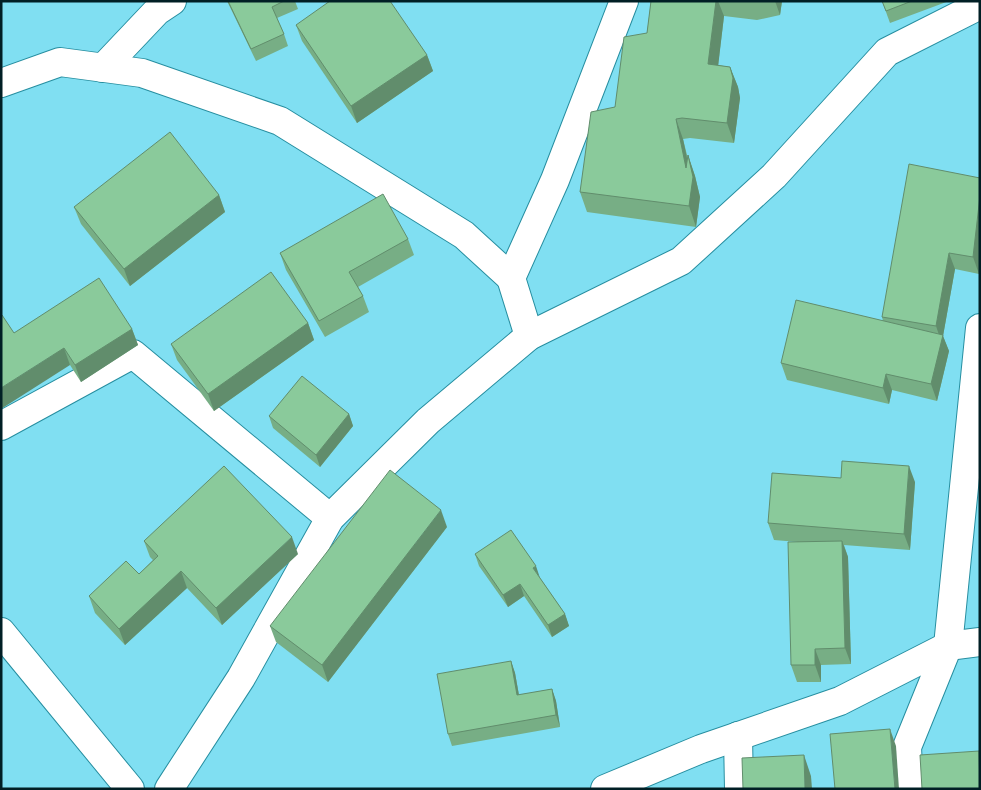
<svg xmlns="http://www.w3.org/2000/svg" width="981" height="790" font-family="Mulish,sans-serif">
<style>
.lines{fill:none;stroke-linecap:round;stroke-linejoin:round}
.minor-casing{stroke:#268ea0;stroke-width:30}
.minor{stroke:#fff;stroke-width:28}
.wall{fill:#77ae85}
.shaded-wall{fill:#618d6c}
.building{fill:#8aca9b;stroke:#618d6c}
</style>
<rect width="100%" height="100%" fill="#80dff2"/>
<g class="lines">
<!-- minor casing -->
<g class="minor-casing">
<g id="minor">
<path d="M 103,68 L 157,11 L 172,1"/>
<path d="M 1,83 L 60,62 L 142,73 L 280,121 L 464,235 L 511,278"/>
<path d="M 529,336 L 511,278 L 555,180 L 624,1"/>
<path d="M 1,426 L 133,354 L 330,518"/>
<path d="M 1,632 L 130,789"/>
<path d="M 738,736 L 739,789"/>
<path d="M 169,789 L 241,678 L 330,518 L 428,421 L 529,336 L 681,261 L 774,176 L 887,52 L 980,5"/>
<path d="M 605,789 L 701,749 L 840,701 L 948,646 L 980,642"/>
<path d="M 909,789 L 907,747 L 948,646 L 980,328"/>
</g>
</g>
<!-- minor -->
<use href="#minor" class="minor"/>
</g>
<!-- wall -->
<g class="wall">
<path d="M 227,1 L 295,1 L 298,9 L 277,18 L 284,34 L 288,46 L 256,61 Z"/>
<path d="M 651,1 L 782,1 L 780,15 L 757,20 L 724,16 L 718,65 L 730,67 L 738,87 L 740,98 L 734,143 L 690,138 L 683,139 L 688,159 L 688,155 L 695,176 L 700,197 L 696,227 L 587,212 L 580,192 L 615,107 L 647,33 Z"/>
<path d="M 882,1 L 949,1 L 890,23 Z"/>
<path d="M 296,25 L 427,55 L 433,71 L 357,123 L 302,41 Z"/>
<path d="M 980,178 L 979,274 L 955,269 L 943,336 L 949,351 L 937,401 L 892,390 L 889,404 L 787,380 L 781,363 L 883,321 L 882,317 Z"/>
<path d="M 219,195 L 225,212 L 130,286 L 81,224 L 74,207 Z"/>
<path d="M 408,239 L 414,255 L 358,287 L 363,296 L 369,312 L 325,337 L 286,270 L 280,253 Z"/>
<path d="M 308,323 L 314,340 L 214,411 L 177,360 L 171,344 Z"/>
<path d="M 132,329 L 138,345 L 81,382 L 70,365 L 14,333 Z"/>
<path d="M 349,414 L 353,426 L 320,467 L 273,428 L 269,416 Z"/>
<path d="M 841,478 L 915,482 L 910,550 L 844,545 L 848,557 L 851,664 L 821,665 L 821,682 L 797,682 L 791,665 L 798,542 L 774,540 L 768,523 Z"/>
<path d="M 447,527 L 328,682 L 276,642 L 270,626 Z"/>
<path d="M 144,541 L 298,554 L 222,625 L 187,588 L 125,645 L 95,613 L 89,596 L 139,574 L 153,560 L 150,557 Z"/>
<path d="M 475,554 L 540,578 L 565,614 L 569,626 L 552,637 L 524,596 L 508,607 L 479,566 Z"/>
<path d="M 511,661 L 515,673 L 519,695 L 552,689 L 556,701 L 560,727 L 452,746 L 448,734 Z"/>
</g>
<!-- shaded-wall -->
<g class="shaded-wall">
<path d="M 716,1 L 718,1 L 724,16 L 716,84 L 708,64 Z"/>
<path d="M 775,1 L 782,1 L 780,15 Z"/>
<path d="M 427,55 L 433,71 L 357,123 L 351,106 Z"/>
<path d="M 730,67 L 738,87 L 740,98 L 734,143 L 727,123 Z"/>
<path d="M 676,119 L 683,139 L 692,182 L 688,155 L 695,176 L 700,197 L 696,227 L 689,206 L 686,168 Z"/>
<path d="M 219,195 L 225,212 L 130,286 L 124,269 Z"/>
<path d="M 980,196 L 980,268 L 979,274 L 973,257 Z"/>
<path d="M 949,253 L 955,269 L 943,336 L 949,351 L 937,401 L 931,384 L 941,341 L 936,326 Z"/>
<path d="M 308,323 L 314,340 L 214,411 L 208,394 Z"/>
<path d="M 132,329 L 138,345 L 81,382 L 75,365 Z"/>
<path d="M 64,348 L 70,365 L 1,409 L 1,388 Z"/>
<path d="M 886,374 L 892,390 L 889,404 L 883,388 Z"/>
<path d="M 349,414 L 353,426 L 320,467 L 316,455 Z"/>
<path d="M 909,466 L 915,482 L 910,550 L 904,534 Z"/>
<path d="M 441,510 L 447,527 L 328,682 L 322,665 Z"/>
<path d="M 292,537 L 298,554 L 222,625 L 216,608 Z"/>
<path d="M 842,541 L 848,557 L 851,664 L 845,648 Z"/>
<path d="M 536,566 L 540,578 L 533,568 Z"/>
<path d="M 181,571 L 187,588 L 125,645 L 119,629 Z"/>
<path d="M 520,584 L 524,596 L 508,607 L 503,595 Z"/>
<path d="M 565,614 L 569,626 L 552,637 L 548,625 Z"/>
<path d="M 815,649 L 821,665 L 821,682 L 815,665 Z"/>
<path d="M 511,661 L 515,673 L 521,707 L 517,695 Z"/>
<path d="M 552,689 L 556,701 L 560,727 L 556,715 Z"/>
<path d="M 890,729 L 896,746 L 899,789 L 895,789 Z"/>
<path d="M 804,755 L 811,776 L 812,789 L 805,789 Z"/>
</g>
<!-- building -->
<g class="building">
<path d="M 228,1 L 284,1 L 272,7 L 284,34 L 251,49 Z"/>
<path d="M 330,1 L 390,1 L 427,55 L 351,106 L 296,25 Z"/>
<path d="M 651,1 L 716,1 L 708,64 L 730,67 L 733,78 L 727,123 L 682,118 L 676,119 L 686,168 L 688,155 L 693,177 L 689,206 L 580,192 L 591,112 L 615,107 L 624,37 L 647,33 Z"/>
<path d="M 882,1 L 912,1 L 886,11 Z"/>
<path d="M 170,132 L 219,195 L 124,269 L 74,207 Z"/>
<path d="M 909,164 L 980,178 L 980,196 L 973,257 L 949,253 L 936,326 L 882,317 Z"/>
<path d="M 383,194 L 408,239 L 349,272 L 363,296 L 319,321 L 280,253 Z"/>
<path d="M 271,272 L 308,323 L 208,394 L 171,344 Z"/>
<path d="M 99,278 L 132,329 L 75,365 L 64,348 L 1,388 L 1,315 L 2,315 L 14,333 Z"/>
<path d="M 796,300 L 943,335 L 931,384 L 886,374 L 883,388 L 781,363 Z"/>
<path d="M 302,376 L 349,414 L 316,455 L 269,416 Z"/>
<path d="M 842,461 L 909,466 L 904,534 L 768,523 L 772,473 L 841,478 Z"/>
<path d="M 224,466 L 292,537 L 216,608 L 181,571 L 119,629 L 89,596 L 126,561 L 139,574 L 158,556 L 144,541 Z"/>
<path d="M 390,470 L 441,510 L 322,665 L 270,626 Z"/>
<path d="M 511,530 L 536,566 L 533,568 L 565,614 L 548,625 L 520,584 L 503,595 L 475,554 Z"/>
<path d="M 842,541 L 845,648 L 815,649 L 815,665 L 791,665 L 788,542 Z"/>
<path d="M 511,661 L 517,695 L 552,689 L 556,715 L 448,734 L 437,674 Z"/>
<path d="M 890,729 L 895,789 L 835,789 L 830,734 Z"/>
<path d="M 979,751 L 980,789 L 922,789 L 920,755 Z"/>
<path d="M 804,755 L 805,789 L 743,789 L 742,758 Z"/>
</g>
<!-- border -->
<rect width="981" height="790" fill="none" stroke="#011f25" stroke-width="5"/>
</svg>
